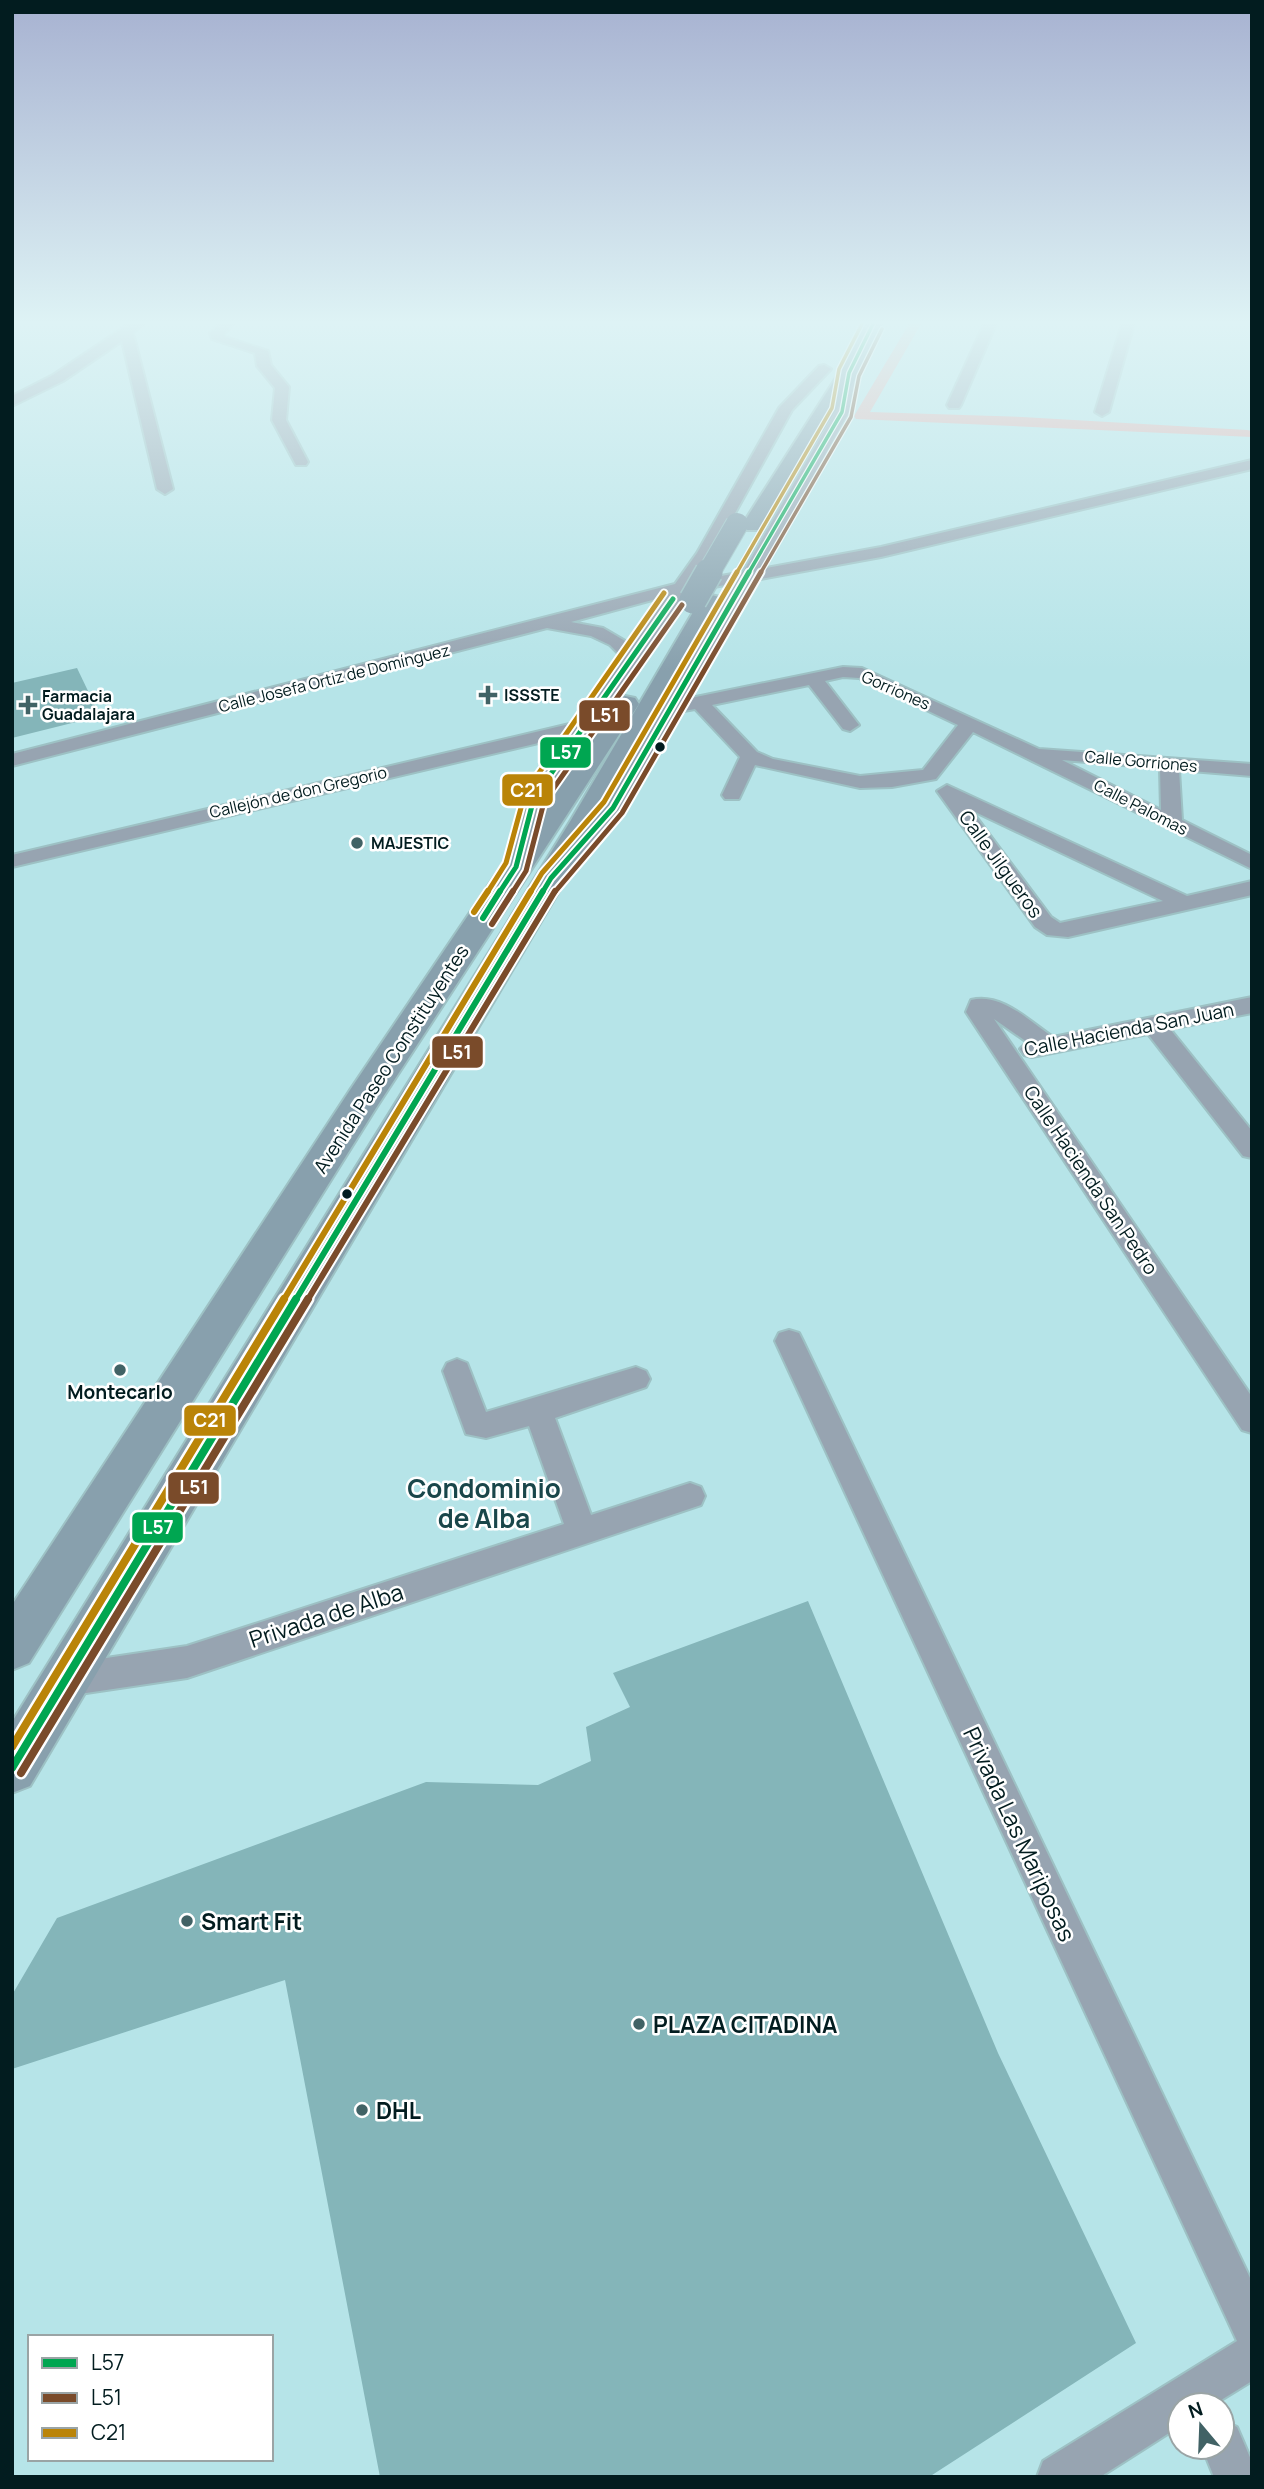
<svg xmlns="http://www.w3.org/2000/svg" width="1264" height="2489" font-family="Manrope,sans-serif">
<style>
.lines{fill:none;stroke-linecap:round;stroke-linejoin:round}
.canal{fill:#e5b0ae;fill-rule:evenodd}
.building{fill:#84b5b9}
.minor-casing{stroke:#9dc1c4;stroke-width:4}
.highway-casing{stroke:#9dc1c4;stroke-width:4}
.minor{fill:#97a4b1;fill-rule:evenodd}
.highway{fill:#88a0ad;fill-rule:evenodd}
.highway-bridge-far1-casing{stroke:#9dc1c4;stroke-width:24;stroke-linecap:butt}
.highway-bridge-casing{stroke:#9dc1c4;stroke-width:30;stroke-linecap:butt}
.highway-bridge-far1{stroke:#88a0ad;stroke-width:22}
.highway-bridge{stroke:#88a0ad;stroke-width:27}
.bus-1-far3-casing{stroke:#fff;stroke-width:6}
.bus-1-far2-casing{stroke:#fff;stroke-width:9}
.bus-1-far1-casing{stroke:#fff;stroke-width:10}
.bus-1-casing{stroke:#fff;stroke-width:13}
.bus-2-far3-casing{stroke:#fff;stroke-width:6}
.bus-2-far2-casing{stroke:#fff;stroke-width:9}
.bus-2-far1-casing{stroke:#fff;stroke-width:10}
.bus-2-casing{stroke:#fff;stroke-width:13}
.bus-3-far3-casing{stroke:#fff;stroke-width:6}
.bus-3-far2-casing{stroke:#fff;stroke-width:9}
.bus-3-far1-casing{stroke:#fff;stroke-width:10}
.bus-3-casing{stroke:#fff;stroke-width:13}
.bus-1-far3{stroke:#00a651;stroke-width:3.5}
.bus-1-far2{stroke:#00a651;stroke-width:5}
.bus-1-far1{stroke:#00a651;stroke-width:6}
.bus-1{stroke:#00a651;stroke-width:8}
.bus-2-far3{stroke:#7a4b2a;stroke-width:3.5}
.bus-2-far2{stroke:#7a4b2a;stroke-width:5}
.bus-2-far1{stroke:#7a4b2a;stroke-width:6}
.bus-2{stroke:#7a4b2a;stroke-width:8}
.bus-3-far3{stroke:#ba8408;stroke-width:3.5}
.bus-3-far2{stroke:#ba8408;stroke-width:5}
.bus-3-far1{stroke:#ba8408;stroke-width:6}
.bus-3{stroke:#ba8408;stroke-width:8}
.poi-dot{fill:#416265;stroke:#fff;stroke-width:2.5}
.bus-dot{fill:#021c1f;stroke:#fff;stroke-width:2.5}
.labels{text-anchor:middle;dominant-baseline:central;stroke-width:5;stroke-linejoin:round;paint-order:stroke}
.far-street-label{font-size:16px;fill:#021c1f;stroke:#fff}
.far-poi-label{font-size:16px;font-weight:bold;fill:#021c1f;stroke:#fff;text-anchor:start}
.street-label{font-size:19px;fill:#021c1f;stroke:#fff}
.poi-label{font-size:19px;font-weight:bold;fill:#021c1f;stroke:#fff}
.near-street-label{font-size:23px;fill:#021c1f;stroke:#fff}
.near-poi-label{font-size:23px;font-weight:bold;fill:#021c1f;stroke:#fff;text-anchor:start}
.district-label{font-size:26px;font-weight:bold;fill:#19464a;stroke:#fff}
.line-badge{stroke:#fff;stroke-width:2.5}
.badge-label{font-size:19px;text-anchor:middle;font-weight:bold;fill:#fff}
</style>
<rect width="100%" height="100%" fill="#b6e4e8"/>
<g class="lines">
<!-- canal -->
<path class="canal" d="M 909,324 L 921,324 L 870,412 L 1022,417 L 1247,430 L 1252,431 L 1252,437 L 856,419 L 854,416 Z"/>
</g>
<!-- building -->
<g class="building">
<path d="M 77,668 L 100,716 L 12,738 L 12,683 Z"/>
<path d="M 808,1601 L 998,2053 L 1136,2343 L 929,2477 L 380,2477 L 285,1980 L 12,2069 L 12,1995 L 57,1918 L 426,1782 L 538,1785 L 591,1761 L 586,1727 L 630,1707 L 613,1673 Z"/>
</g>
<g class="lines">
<!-- minor casing -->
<g class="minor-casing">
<g id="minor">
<path d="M 129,324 L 143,324 L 133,333 L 173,489 L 165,494 L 157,489 L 122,341 L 63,381 L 12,406 L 12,396 L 53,375 Z"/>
<path d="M 220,324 L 233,324 L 224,334 L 225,337 L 268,351 L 271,365 L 289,387 L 286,420 L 308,462 L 306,465 L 296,465 L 272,420 L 275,388 L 257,366 L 255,353 L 212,339 L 210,333 Z"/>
<path d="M 984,324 L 996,324 L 961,405 L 959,408 L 949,408 L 947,405 Z"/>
<path d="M 1122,324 L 1134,324 L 1109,412 L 1102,416 L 1095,412 Z"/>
<path d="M 824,365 L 831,369 L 792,410 L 713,553 L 694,581 L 743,572 L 835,412 L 842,373 L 849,369 L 856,373 L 849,412 L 761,569 L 881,547 L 1252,460 L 1252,469 L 881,557 L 755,580 L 686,699 L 843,667 L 862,668 L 1039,749 L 1252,764 L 1252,776 L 1179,770 L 1182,820 L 1252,855 L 1252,869 L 973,732 L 936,779 L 892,787 L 860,788 L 755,765 L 739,799 L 725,799 L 722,795 L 740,757 L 695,709 L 678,712 L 623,808 L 583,854 L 569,854 L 566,850 L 605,805 L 736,583 L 686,592 L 544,798 L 525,868 L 511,868 L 508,863 L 524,798 L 568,736 L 12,867 L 12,855 L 578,722 L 623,658 L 610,645 L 591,636 L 547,628 L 12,766 L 12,754 L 675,584 L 697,553 L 779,408 L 819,366 ZM 667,596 L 632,645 L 603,628 L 571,622 ZM 843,677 L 859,678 L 958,725 L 923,770 L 860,776 L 773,759 L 757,752 L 712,705 L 809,685 L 843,729 L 850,731 L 859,725 L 825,681 ZM 1062,760 L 1160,768 L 1161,810 Z"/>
<path d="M 947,785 L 1187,896 L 1252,881 L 1252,895 L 1068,937 L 1047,935 L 1035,927 L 937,791 ZM 971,810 L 1163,901 L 1060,923 L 1051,917 Z"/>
<path d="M 1252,997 L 1252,1013 L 1170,1029 L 1252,1131 L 1252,1158 L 1243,1156 L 1148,1034 L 1032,1057 L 1024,1055 L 1020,1049 L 1027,1042 L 994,1019 L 1252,1397 L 1252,1433 L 1242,1430 L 966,1012 L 971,1000 C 1001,992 1029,1021 1053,1037 Z"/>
<path d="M 789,1330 L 799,1333 L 803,1341 L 1252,2282 L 1252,2381 L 1213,2405 L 1180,2405 L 1180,2426 L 1100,2477 L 1037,2477 L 1043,2461 L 1237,2341 L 775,1341 L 779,1333 Z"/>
<path d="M 457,1359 L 467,1363 L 486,1412 L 636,1367 L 646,1371 L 650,1379 L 646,1387 L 555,1418 L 591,1515 L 690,1483 L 701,1487 L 705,1496 L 701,1505 L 187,1678 L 66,1696 L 54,1691 L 50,1680 L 54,1669 L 66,1664 L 187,1646 L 564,1524 L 529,1426 L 486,1438 L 466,1434 L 443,1371 L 447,1363 Z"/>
<path d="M 1222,2420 L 1237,2427 L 1252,2462 L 1252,2477 L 1214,2477 L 1202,2447 L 1222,2447 Z"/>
</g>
</g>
<!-- highway casing -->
<g class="highway-casing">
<g id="highway">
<path d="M 864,324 L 882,324 L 859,373 L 762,530 L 746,530 L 742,525 L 839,373 Z"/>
<path d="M 711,595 L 720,597 L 723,602 L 601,820 L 30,1786 L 12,1793 L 12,1722 L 571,820 L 699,602 L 702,597 Z"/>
<path d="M 625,696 L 635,698 L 639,704 L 376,1108 L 29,1663 L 12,1670 L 12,1605 L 350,1090 L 615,698 Z"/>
</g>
</g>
<!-- minor -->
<use href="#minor" class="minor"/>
<!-- highway -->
<use href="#highway" class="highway"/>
<!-- highway-bridge-far1 casing -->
<g class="highway-bridge-far1-casing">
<path id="highway-bridge-far1" d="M 708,574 L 737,524"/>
</g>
<!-- highway-bridge casing -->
<g class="highway-bridge-casing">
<path id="highway-bridge" d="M 693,600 L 709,572"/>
</g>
<!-- highway-bridge-far1 -->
<use href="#highway-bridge-far1" class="highway-bridge-far1"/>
<!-- highway-bridge -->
<use href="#highway-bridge" class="highway-bridge"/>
<!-- bus-1-far3 casing -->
<g class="bus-1-far3-casing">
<path id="bus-1-far3" d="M 748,574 L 842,412 L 849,373 L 873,324"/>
</g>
<!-- bus-1-far2 casing -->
<g class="bus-1-far2-casing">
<g id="bus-1-far2">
<path d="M 499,893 L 516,867 L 534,798 L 673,599"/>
<path d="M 542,893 L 551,878 L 613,808 L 749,572"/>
</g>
</g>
<!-- bus-1-far1 casing -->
<g class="bus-1-far1-casing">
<g id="bus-1-far1">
<path d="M 483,918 L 500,891"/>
<path d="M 295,1301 L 543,891"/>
</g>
</g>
<!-- bus-1 casing -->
<g class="bus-1-casing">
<path id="bus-1" d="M 12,1768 L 296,1299"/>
</g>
<!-- bus-2-far3 casing -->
<g class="bus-2-far3-casing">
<path id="bus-2-far3" d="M 760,574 L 851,417 L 859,376 L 882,329"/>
</g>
<!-- bus-2-far2 casing -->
<g class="bus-2-far2-casing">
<g id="bus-2-far2">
<path d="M 512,893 L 526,871 L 544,802 L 682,605"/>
<path d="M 554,893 L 622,813 L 761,572"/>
</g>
</g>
<!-- bus-2-far1 casing -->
<g class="bus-2-far1-casing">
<g id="bus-2-far1">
<path d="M 492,924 L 513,891"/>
<path d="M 307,1301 L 555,891"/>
</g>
</g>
<!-- bus-2 casing -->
<g class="bus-2-casing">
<path id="bus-2" d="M 21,1773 L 308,1299"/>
</g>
<!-- bus-3-far3 casing -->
<g class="bus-3-far3-casing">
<path id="bus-3-far3" d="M 736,574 L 832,408 L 839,369 L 862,324"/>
</g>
<!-- bus-3-far2 casing -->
<g class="bus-3-far2-casing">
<g id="bus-3-far2">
<path d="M 487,893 L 506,863 L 525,793 L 664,593"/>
<path d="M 530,893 L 542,873 L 604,802 L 737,572"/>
</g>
</g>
<!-- bus-3-far1 casing -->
<g class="bus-3-far1-casing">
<g id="bus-3-far1">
<path d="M 474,912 L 488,891"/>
<path d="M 283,1301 L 531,891"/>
</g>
</g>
<!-- bus-3 casing -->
<g class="bus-3-casing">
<path id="bus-3" d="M 12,1747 L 284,1299"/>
</g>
<!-- bus-1-far3 -->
<use href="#bus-1-far3" class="bus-1-far3"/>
<!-- bus-1-far2 -->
<use href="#bus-1-far2" class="bus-1-far2"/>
<!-- bus-1-far1 -->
<use href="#bus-1-far1" class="bus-1-far1"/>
<!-- bus-1 -->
<use href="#bus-1" class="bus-1"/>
<!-- bus-2-far3 -->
<use href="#bus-2-far3" class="bus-2-far3"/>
<!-- bus-2-far2 -->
<use href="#bus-2-far2" class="bus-2-far2"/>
<!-- bus-2-far1 -->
<use href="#bus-2-far1" class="bus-2-far1"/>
<!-- bus-2 -->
<use href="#bus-2" class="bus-2"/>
<!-- bus-3-far3 -->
<use href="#bus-3-far3" class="bus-3-far3"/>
<!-- bus-3-far2 -->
<use href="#bus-3-far2" class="bus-3-far2"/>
<!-- bus-3-far1 -->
<use href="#bus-3-far1" class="bus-3-far1"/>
<!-- bus-3 -->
<use href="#bus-3" class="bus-3"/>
</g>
<!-- sky -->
<linearGradient id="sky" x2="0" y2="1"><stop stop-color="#a7b2d1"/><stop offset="0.48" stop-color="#def3f5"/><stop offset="1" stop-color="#def3f5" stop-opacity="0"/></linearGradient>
<rect width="1264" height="672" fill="url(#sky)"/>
<!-- markers -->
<g class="poi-dot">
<path d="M484.5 684.5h7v7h7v7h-7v7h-7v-7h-7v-7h7z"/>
<path d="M24.5 694.5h7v7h7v7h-7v7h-7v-7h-7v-7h7z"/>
<circle cx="357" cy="843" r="7"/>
<circle cx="120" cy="1370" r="7"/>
<circle cx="187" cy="1921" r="7"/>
<circle cx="639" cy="2024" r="7"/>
<circle cx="362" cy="2110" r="7"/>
</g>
<g class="bus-dot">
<circle cx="660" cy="747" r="6"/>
<circle cx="347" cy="1194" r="6"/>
</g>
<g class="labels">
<!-- far-street labels -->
<g class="far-street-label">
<text transform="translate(334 678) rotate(-14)">Calle Josefa Ortiz de Domínguez</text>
<text transform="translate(896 690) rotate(24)">Gorriones</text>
<text transform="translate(1141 761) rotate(5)">Calle Gorriones</text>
<text transform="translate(298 792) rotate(-13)">Callejón de don Gregorio</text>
<text transform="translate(1141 807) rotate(27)">Calle Palomas</text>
</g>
<!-- far-poi labels -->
<g class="far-poi-label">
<text x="504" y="695">ISSSTE</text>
<text x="42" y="696">Farmacia<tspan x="42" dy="18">Guadalajara</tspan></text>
<text x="371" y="843">MAJESTIC</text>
</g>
<!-- street labels -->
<g class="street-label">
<text transform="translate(1001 864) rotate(54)">Calle Jilgueros</text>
<text transform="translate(1129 1029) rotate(-11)">Calle Hacienda San Juan</text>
<text transform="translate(391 1059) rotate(-57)">Avenida Paseo Constituyentes</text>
<text transform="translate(1091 1180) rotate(56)">Calle Hacienda San Pedro</text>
</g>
<!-- poi labels -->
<g class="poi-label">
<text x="120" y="1392">Montecarlo</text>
</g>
<!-- near-street labels -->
<g class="near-street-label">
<text transform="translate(326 1615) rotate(-18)">Privada de Alba</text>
<text transform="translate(1020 1834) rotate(65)">Privada Las Mariposas</text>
</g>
<!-- near-poi labels -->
<g class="near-poi-label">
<text x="201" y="1921">Smart Fit</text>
<text x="653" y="2024">PLAZA CITADINA</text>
<text x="376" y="2110">DHL</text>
</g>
<!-- district labels -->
<g class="district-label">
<text x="484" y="1488">Condominio<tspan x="484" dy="30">de Alba</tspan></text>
</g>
</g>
<g class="line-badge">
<rect x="578" y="699" width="53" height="33" rx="7" fill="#7a4b2a"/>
<rect x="539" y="736" width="53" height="33" rx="7" fill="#00a651"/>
<rect x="501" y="773" width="53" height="34" rx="7" fill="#ba8408"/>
<rect x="431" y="1035" width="53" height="34" rx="7" fill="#7a4b2a"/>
<rect x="183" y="1404" width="54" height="33" rx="7" fill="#ba8408"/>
<rect x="167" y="1471" width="53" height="34" rx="7" fill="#7a4b2a"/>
<rect x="131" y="1511" width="53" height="33" rx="7" fill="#00a651"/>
</g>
<g class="badge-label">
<text x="605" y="722">L51</text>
<text x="566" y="759">L57</text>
<text x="527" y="797">C21</text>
<text x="457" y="1059">L51</text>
<text x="210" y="1427">C21</text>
<text x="194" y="1494">L51</text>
<text x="158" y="1534">L57</text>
</g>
<!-- border -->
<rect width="1264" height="2489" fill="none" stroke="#021c1f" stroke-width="28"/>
<!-- legend -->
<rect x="28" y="2335" width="245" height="126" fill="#ffffff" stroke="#9aa4a5" stroke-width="2"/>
<rect x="42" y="2358" width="35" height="10" fill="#00a651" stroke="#9aa4a5" stroke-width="2"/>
<text x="91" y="2370" font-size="21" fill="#021c1f">L57</text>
<rect x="42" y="2393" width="35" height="10" fill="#7a4b2a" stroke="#9aa4a5" stroke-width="2"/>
<text x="91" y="2405" font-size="21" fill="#021c1f">L51</text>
<rect x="42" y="2428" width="35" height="10" fill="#ba8408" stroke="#9aa4a5" stroke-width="2"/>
<text x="91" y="2440" font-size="21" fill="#021c1f">C21</text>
<!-- north arrow -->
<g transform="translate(1201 2426) rotate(341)"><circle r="33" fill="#ffffff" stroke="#9aa4a5" stroke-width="2"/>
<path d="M0-5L12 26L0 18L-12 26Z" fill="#416265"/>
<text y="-10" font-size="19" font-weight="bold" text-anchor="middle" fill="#021c1f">N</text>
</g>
</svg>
